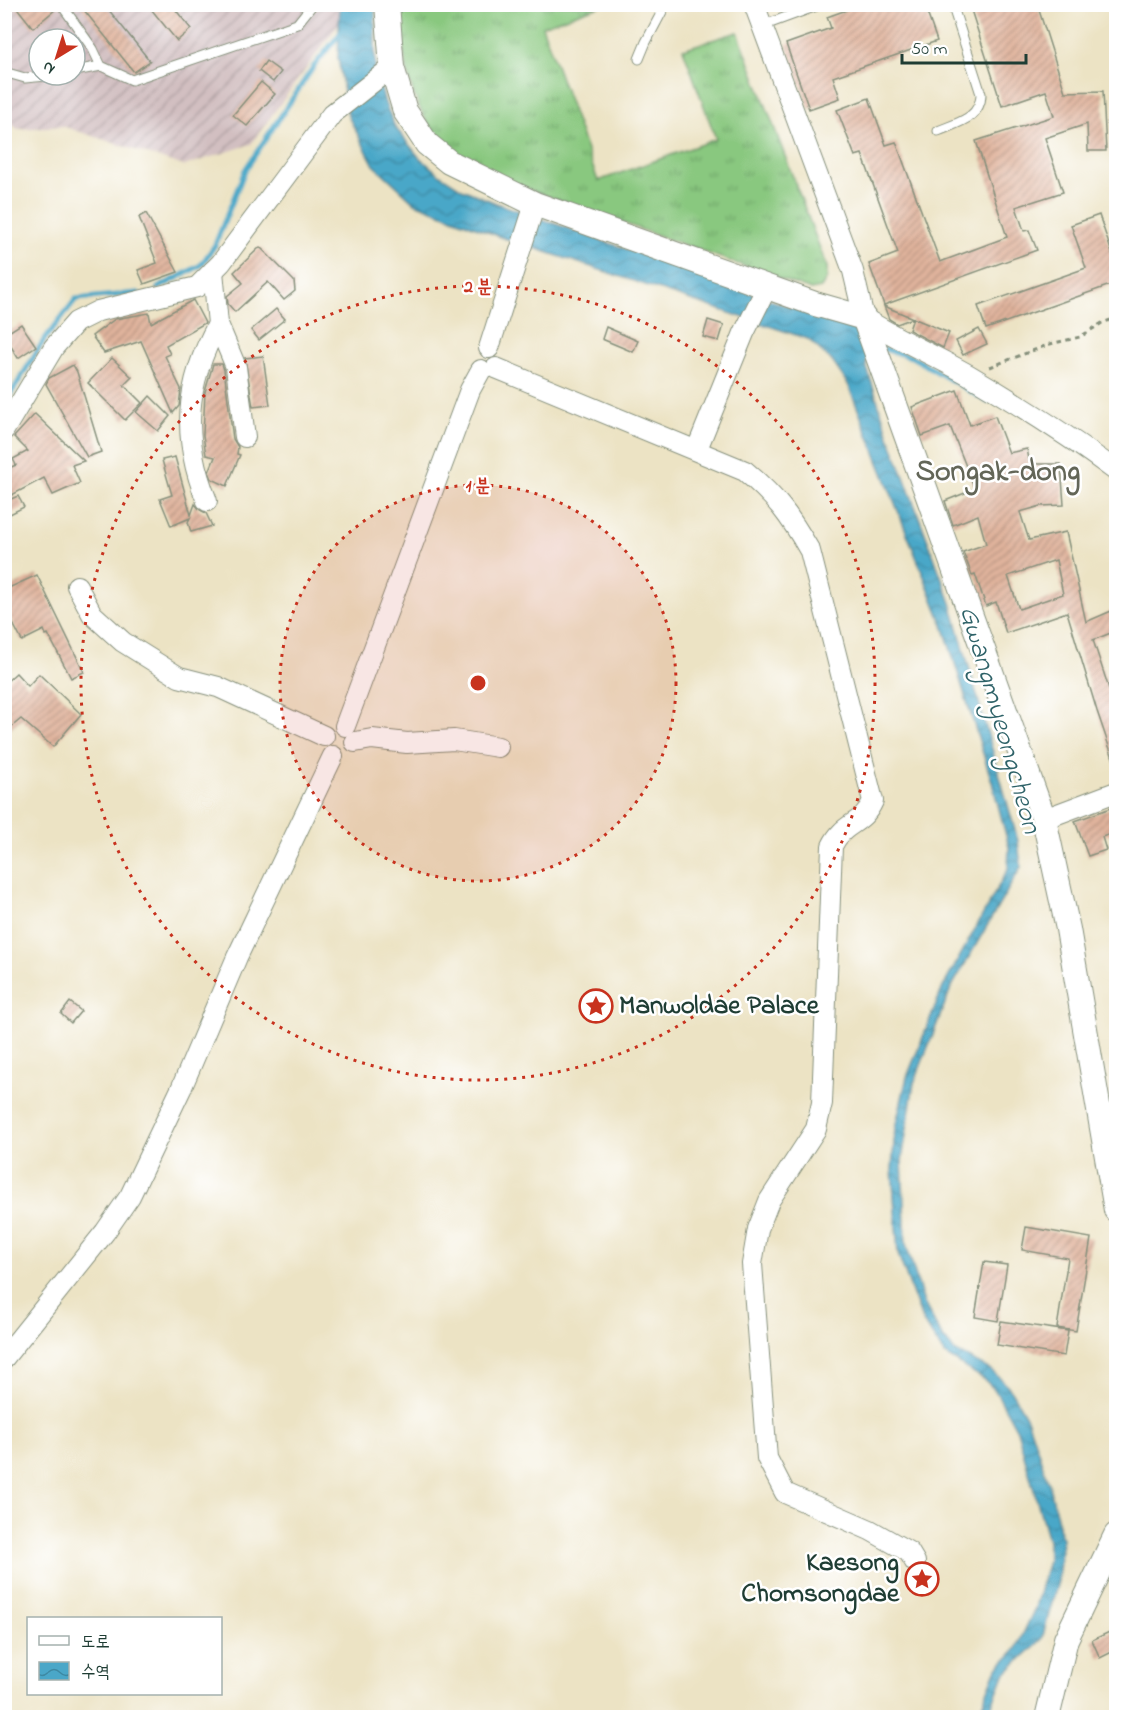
<svg xmlns="http://www.w3.org/2000/svg" width="1121" height="1722" font-family="'Indie Flower','Poor Story',sans-serif">
<style>
.industrial{fill:url(#industrial-furrows);fill-rule:evenodd}
.grass{fill:url(#grass-tufts);stroke:#54825a;stroke-width:1.5}
.water{fill:url(#water-waves);stroke:#34727e;stroke-width:1.5}
.lines{fill:none;stroke-linecap:round;stroke-linejoin:round}
.stream{stroke:#4aa7c8;stroke-width:5}
.building{fill:url(#building-hatch);fill-rule:evenodd}
.service-casing{stroke:#86907c;stroke-width:11}
.minor-casing{stroke:#86907c;stroke-width:22}
.tertiary-casing{stroke:#86907c;stroke-width:26}
.path{stroke:#86907c;stroke-width:3;stroke-dasharray:4.5 4.5;stroke-linecap:butt}
.service{stroke:#fff;stroke-width:9}
.minor{stroke:#fff;stroke-width:20}
.tertiary{stroke:#fff;stroke-width:24}
.ring{fill:none;stroke:#c8321e;stroke-width:3;stroke-dasharray:3 6}
.labels{text-anchor:middle;dominant-baseline:central;stroke-width:5;stroke-linejoin:round;paint-order:stroke}
.poi-label{font-size:27px;font-weight:bold;fill:#1f3d34;stroke:#fff;text-anchor:start}
.water-label{font-size:28px;font-style:italic;fill:#2e6268;stroke:#fff}
.quarter-label{font-size:30px;font-weight:bold;fill:#636658;stroke:#fff}
.centre{fill:#c8321e;stroke:#fff;stroke-width:3}
.ring-label{font-size:18px;text-anchor:middle;font-weight:bold;fill:#c8321e;stroke:#fff;stroke-width:5;stroke-linejoin:round;paint-order:stroke}
</style>
<defs>
<pattern id="industrial-furrows" width="10" height="10" patternUnits="userSpaceOnUse" patternTransform="scale(1.5)"><rect width="10" height="10" fill="#d2bfc1"/><path d="M-1 1l2-2M0 10L10 0M9 11l2-2" fill="none" stroke="#aa9c9e"/></pattern>
<pattern id="grass-tufts" width="24" height="20" patternUnits="userSpaceOnUse" patternTransform="scale(1.5)"><rect width="24" height="20" fill="#89c87f"/><path d="M3 7l-1-3M5 7V3M7 7l1-3M15 17l-1-3M17 17v-4M19 17l1-3" fill="none" stroke="#6fa469"/></pattern>
<pattern id="water-waves" width="16" height="10" patternUnits="userSpaceOnUse" patternTransform="scale(1.5)"><rect width="16" height="10" fill="#4aa7c8"/><path d="M0 5q4-4 8 0t8 0" fill="none" stroke="#3d89a3"/></pattern>
<pattern id="building-hatch" width="6" height="6" patternUnits="userSpaceOnUse" patternTransform="scale(1.5)"><rect width="6" height="6" fill="#e0b39c"/><path d="M-1 1l2-2M0 6l6-6M5 7l2-2" fill="none" stroke="#b59380"/></pattern>
</defs>
<rect width="100%" height="100%" fill="#fff"/>
<filter id="ink" filterUnits="userSpaceOnUse"><feTurbulence type="fractalNoise" baseFrequency=".0167" numOctaves="2"/><feDisplacementMap in="SourceGraphic" scale="12" xChannelSelector="R" yChannelSelector="G"/><feConvolveMatrix kernelMatrix="1 2 1 2 8 2 1 2 1" color-interpolation-filters="sRGB"/></filter>
<filter id="wash" filterUnits="userSpaceOnUse"><feTurbulence type="fractalNoise" baseFrequency=".008" numOctaves="4" result="noise"/><feDisplacementMap in="SourceGraphic" scale="24" xChannelSelector="R" yChannelSelector="G"/><feGaussianBlur stdDeviation="1.35" result="paint"/><feColorMatrix in="noise" values="0 0 0 0 0 0 0 0 0 0 0 0 0 0 0 0 0 1.4 0 .05"/><feComposite in="paint" operator="in"/></filter>
<g filter="url(#wash)">
<rect width="100%" height="100%" fill="#ece3c4"/>
<!-- industrial -->
<path class="industrial" d="M 4,5 L 340,5 L 340,22 L 251,144 L 184,166 L 62,126 L 18,129 L 5,120 ZM 39,39 L 75,39 L 75,75 L 39,75 Z"/>
<!-- grass -->
<path class="grass" d="M 400,5 L 602,5 L 542,26 L 598,181 L 716,139 L 683,49 L 738,32 L 827,267 L 827,278 L 821,288 L 811,290 L 486,174 C 475,167 461,160 451,151 C 410,114 401,57 400,5 Z"/>
<!-- water -->
<path class="water" d="M 340,5 L 375,5 L 375,68 L 385,103 L 395,127 L 419,157 L 439,174 L 462,189 L 496,203 L 861,332 L 868,353 L 866,365 L 890,439 L 951,603 L 1018,841 L 1021,867 L 951,988 L 914,1083 L 902,1161 L 906,1244 L 924,1303 L 941,1335 L 954,1351 L 991,1370 L 1008,1386 L 1027,1418 L 1050,1487 L 1062,1539 L 1058,1581 L 1042,1639 L 1004,1675 L 987,1717 L 977,1717 L 996,1670 L 1016,1649 L 1035,1608 L 1048,1561 L 1048,1540 L 1017,1430 L 995,1390 L 984,1379 L 945,1355 L 923,1322 L 898,1254 L 892,1169 L 895,1128 L 907,1077 L 943,987 L 1008,869 L 1009,847 L 992,782 L 943,625 L 848,384 L 832,361 L 808,339 L 501,237 L 415,203 L 374,165 L 348,116 L 338,58 Z"/>
<g class="lines">
<!-- stream -->
<g class="stream">
<path d="M 158,288 L 201,265 L 215,245 L 245,170 L 314,66 L 342,31"/>
<path d="M 884,349 L 912,357 L 987,401"/>
<path d="M 4,405 L 44,340 L 76,299 L 138,293"/>
</g>
</g>
<g id="blocks">
<!-- building -->
<g class="building">
<path d="M 14,4 L 54,4 L 56,9 L 33,28 Z"/>
<path d="M 79,4 L 104,4 L 150,61 L 134,72 Z"/>
<path d="M 147,4 L 171,4 L 191,29 L 177,41 Z"/>
<path d="M 863,4 L 924,4 L 937,41 L 833,77 L 840,98 L 809,109 L 786,44 L 831,28 L 827,17 Z"/>
<path d="M 989,4 L 1037,4 L 1065,92 L 1103,91 L 1106,151 L 1088,151 L 1087,124 L 1045,138 L 1063,192 L 1016,207 L 1024,231 L 1029,230 L 1037,250 L 884,305 L 869,264 L 898,253 L 862,154 L 855,156 L 837,110 L 869,98 L 886,145 L 896,142 L 940,262 L 1007,237 L 976,141 L 1054,116 L 1046,91 L 1002,106 L 971,10 Z"/>
<path d="M 266,61 L 281,72 L 273,82 L 259,71 Z"/>
<path d="M 261,82 L 275,94 L 247,126 L 233,115 Z"/>
<path d="M 146,213 L 178,272 L 144,284 L 138,270 L 157,263 L 139,217 Z"/>
<path d="M 1099,215 L 1116,265 L 1116,283 L 986,329 L 978,306 L 1086,268 L 1071,225 Z"/>
<path d="M 260,247 L 294,281 L 295,291 L 284,300 L 268,282 L 235,312 L 228,304 L 227,296 L 243,283 L 234,272 Z"/>
<path d="M 193,300 L 205,323 L 166,345 L 170,354 L 165,356 L 181,389 L 179,406 L 173,413 L 141,341 L 104,353 L 92,336 L 115,319 L 149,313 L 151,323 Z"/>
<path d="M 884,306 L 949,333 L 943,348 L 909,330 L 913,318 L 897,324 L 889,319 Z"/>
<path d="M 276,309 L 285,319 L 259,340 L 251,330 Z"/>
<path d="M 708,320 L 724,325 L 719,341 L 703,337 Z"/>
<path d="M 21,324 L 36,346 L 18,358 L 4,335 Z"/>
<path d="M 606,327 L 638,341 L 633,352 L 602,339 Z"/>
<path d="M 979,329 L 987,344 L 963,355 L 956,341 Z"/>
<path d="M 263,356 L 270,405 L 253,407 L 245,358 Z"/>
<path d="M 112,358 L 132,377 L 124,385 L 142,403 L 125,420 L 88,383 Z"/>
<path d="M 213,364 L 222,364 L 224,370 L 233,439 L 238,447 L 237,454 L 240,455 L 227,486 L 212,479 L 209,472 L 215,457 L 206,455 L 203,435 L 205,392 Z"/>
<path d="M 73,365 L 77,372 L 101,452 L 87,457 L 46,384 L 49,378 Z"/>
<path d="M 957,390 L 970,425 L 995,416 L 1009,453 L 1027,449 L 1030,464 L 1061,464 L 1064,505 L 1041,506 L 1020,512 L 1029,540 L 1066,532 L 1086,622 L 1116,609 L 1116,631 L 1093,640 L 1116,710 L 1116,760 L 1114,761 L 1097,711 L 1067,612 L 1006,633 L 996,602 L 986,606 L 975,574 L 972,575 L 963,552 L 986,544 L 978,515 L 953,525 L 945,501 L 975,489 L 950,426 L 922,436 L 912,407 ZM 1056,560 L 1063,594 L 1019,609 L 1008,576 Z"/>
<path d="M 150,396 L 170,416 L 158,431 L 136,412 Z"/>
<path d="M 35,414 L 84,461 L 72,465 L 80,483 L 53,495 L 44,478 L 10,496 L 4,484 L 4,470 L 16,465 L 13,459 L 28,451 L 14,437 Z"/>
<path d="M 175,457 L 191,515 L 195,504 L 200,510 L 206,513 L 212,526 L 191,532 L 188,522 L 190,518 L 171,526 L 160,499 L 172,495 L 162,460 Z"/>
<path d="M 18,496 L 24,507 L 4,517 L 4,502 Z"/>
<path d="M 37,575 L 84,672 L 71,678 L 48,634 L 46,635 L 44,630 L 22,641 L 4,606 L 4,590 Z"/>
<path d="M 16,673 L 28,686 L 39,674 L 81,714 L 53,747 L 21,719 L 4,733 L 4,684 Z"/>
<path d="M 1116,806 L 1116,832 L 1102,837 L 1106,850 L 1088,856 L 1075,821 Z"/>
<path d="M 70,1002 L 81,1011 L 71,1023 L 61,1014 Z"/>
<path d="M 1026,1227 L 1091,1238 L 1076,1331 L 1057,1328 L 1068,1258 L 1022,1250 Z"/>
<path d="M 984,1262 L 1007,1265 L 998,1321 L 975,1317 Z"/>
<path d="M 1001,1321 L 1068,1331 L 1064,1356 L 997,1345 Z"/>
<path d="M 1116,1629 L 1116,1650 L 1100,1658 L 1092,1640 Z"/>
</g>
</g>
</g>
<g filter="url(#ink)">
<use href="#blocks" fill-opacity="0" stroke="#86907c" stroke-width="1.5"/>
<g class="lines">
<!-- service casing -->
<g class="service-casing">
<g id="service">
<path d="M 61,4 L 93,49 L 101,66 L 132,80 L 297,24 L 313,4"/>
<path d="M 762,26 L 822,4"/>
<path d="M 639,59 L 646,42 L 666,4"/>
<path d="M 75,71 L 101,66"/>
<path d="M 4,72 L 25,78 L 57,75"/>
<path d="M 938,131 C 957,123 981,118 981,94 L 952,4"/>
</g>
</g>
<!-- minor casing -->
<g class="minor-casing">
<g id="minor">
<path d="M 754,4 L 853,271 L 864,318 C 898,340 934,355 969,375 C 1020,405 1069,436 1116,471"/>
<path d="M 213,271 L 218,324 L 236,367 L 245,437"/>
<path d="M 489,348 L 535,204"/>
<path d="M 496,368 L 745,471 C 776,497 790,516 810,551 L 873,801 C 862,826 844,821 832,846 L 822,1103 L 816,1129 L 769,1201 L 758,1229 L 752,1264 L 767,1458 L 785,1493 L 870,1530 L 909,1552 L 915,1562"/>
<path d="M 4,430 L 54,347 L 76,322 L 98,311 L 197,287 L 221,263 L 332,114 L 392,67"/>
<path d="M 697,449 L 744,333 L 767,287"/>
<path d="M 207,501 C 181,438 185,384 218,324"/>
<path d="M 77,586 L 92,614 L 123,642 L 179,677 L 218,687 L 324,736"/>
<path d="M 345,726 L 470,390 L 481,370"/>
<path d="M 355,742 L 372,739 L 407,743 L 454,740 L 498,747"/>
<path d="M 1044,819 L 1116,792"/>
<path d="M 4,1358 L 105,1232 L 130,1196 L 181,1089 L 237,957 L 333,756"/>
</g>
</g>
<!-- tertiary casing -->
<g class="tertiary-casing">
<g id="tertiary">
<path d="M 387,4 L 392,67 L 405,111 L 427,144 L 449,162 L 535,204 L 815,304 L 864,318 L 1044,819 L 1068,929 L 1116,1210"/>
<path d="M 1047,1718 L 1066,1639 L 1116,1535"/>
</g>
</g>
<!-- path -->
<path class="path" d="M 990,367 L 1050,344 L 1080,337 L 1102,323 L 1116,318"/>
<!-- service -->
<use href="#service" class="service"/>
<!-- minor -->
<use href="#minor" class="minor"/>
<!-- tertiary -->
<use href="#tertiary" class="tertiary"/>
</g>
</g>
<!-- distance rings -->
<circle cx="478" cy="683" r="198" fill="#c8321e" fill-opacity=".12"/>
<g class="ring">
<circle cx="478" cy="683" r="198"/>
<circle cx="478" cy="683" r="397"/>
</g>
<!-- icons -->
<defs>
<g id="sight-ring" transform="scale(1.725)"><circle r="9.5" fill="#fff" stroke="#c8321e" stroke-width="1.5"/><path d="M0-6L1.8-2.2L6-1.7L2.9 1.2L3.7 5.4L0 3.3L-3.7 5.4L-2.9 1.2L-6-1.7L-1.8-2.2Z" fill="#c8321e"/></g>
</defs>
<g fill-rule="evenodd">
<use href="#sight-ring" x="596" y="1006"/>
<use href="#sight-ring" x="922" y="1579"/>
</g>
<g class="labels">
<!-- poi labels -->
<g class="poi-label">
<text x="619" y="1006">Manwoldae Palace</text>
<text x="899" y="1563" text-anchor="end">Kaesong<tspan x="899" dy="31">Chomsongdae</tspan></text>
</g>
<!-- water labels -->
<g class="water-label">
<text transform="translate(999 720) rotate(74)">Gwangmyeongcheon</text>
</g>
<!-- quarter labels -->
<g class="quarter-label">
<text x="998" y="473">Songak-dong</text>
</g>
</g>
<circle cx="478" cy="683" r="9" class="centre"/>
<g class="ring-label">
<text x="478" y="292">2 분</text>
<text x="478" y="491">1 분</text>
</g>
<!-- margin -->
<rect width="1121" height="1722" fill="none" stroke="#fff" stroke-width="24"/>
<!-- legend -->
<rect x="27" y="1617" width="195" height="78" fill="#ffffff" stroke="#a5b1ae" stroke-width="1.5"/>
<rect x="39" y="1636" width="30" height="9" fill="#ffffff" stroke="#a5b1ae" stroke-width="1.5"/>
<text x="81" y="1647" font-size="18" fill="#1f3d34">도로</text>
<rect x="39" y="1662" width="30" height="18" fill="url(#water-waves)" stroke="#a5b1ae" stroke-width="1.5"/>
<text x="81" y="1677" font-size="18" fill="#1f3d34">수역</text>
<!-- north arrow -->
<g transform="translate(57 57) rotate(218)"><circle r="28" fill="#ffffff" stroke="#a5b1ae" stroke-width="1.5"/>
<path d="M0-4.5L10 22L0 15L-10 22Z" fill="#c8321e"/>
<text y="-9" font-size="16" font-weight="bold" text-anchor="middle" fill="#1f3d34">N</text>
</g>
<!-- scale -->
<path d="M902 54v9h124v-9" fill="none" stroke="#1f3d34" stroke-width="3"/>
<text x="911" y="54" font-size="18" fill="#1f3d34" stroke="#ffffff" stroke-width="4.5" paint-order="stroke">50 m</text>
</svg>
